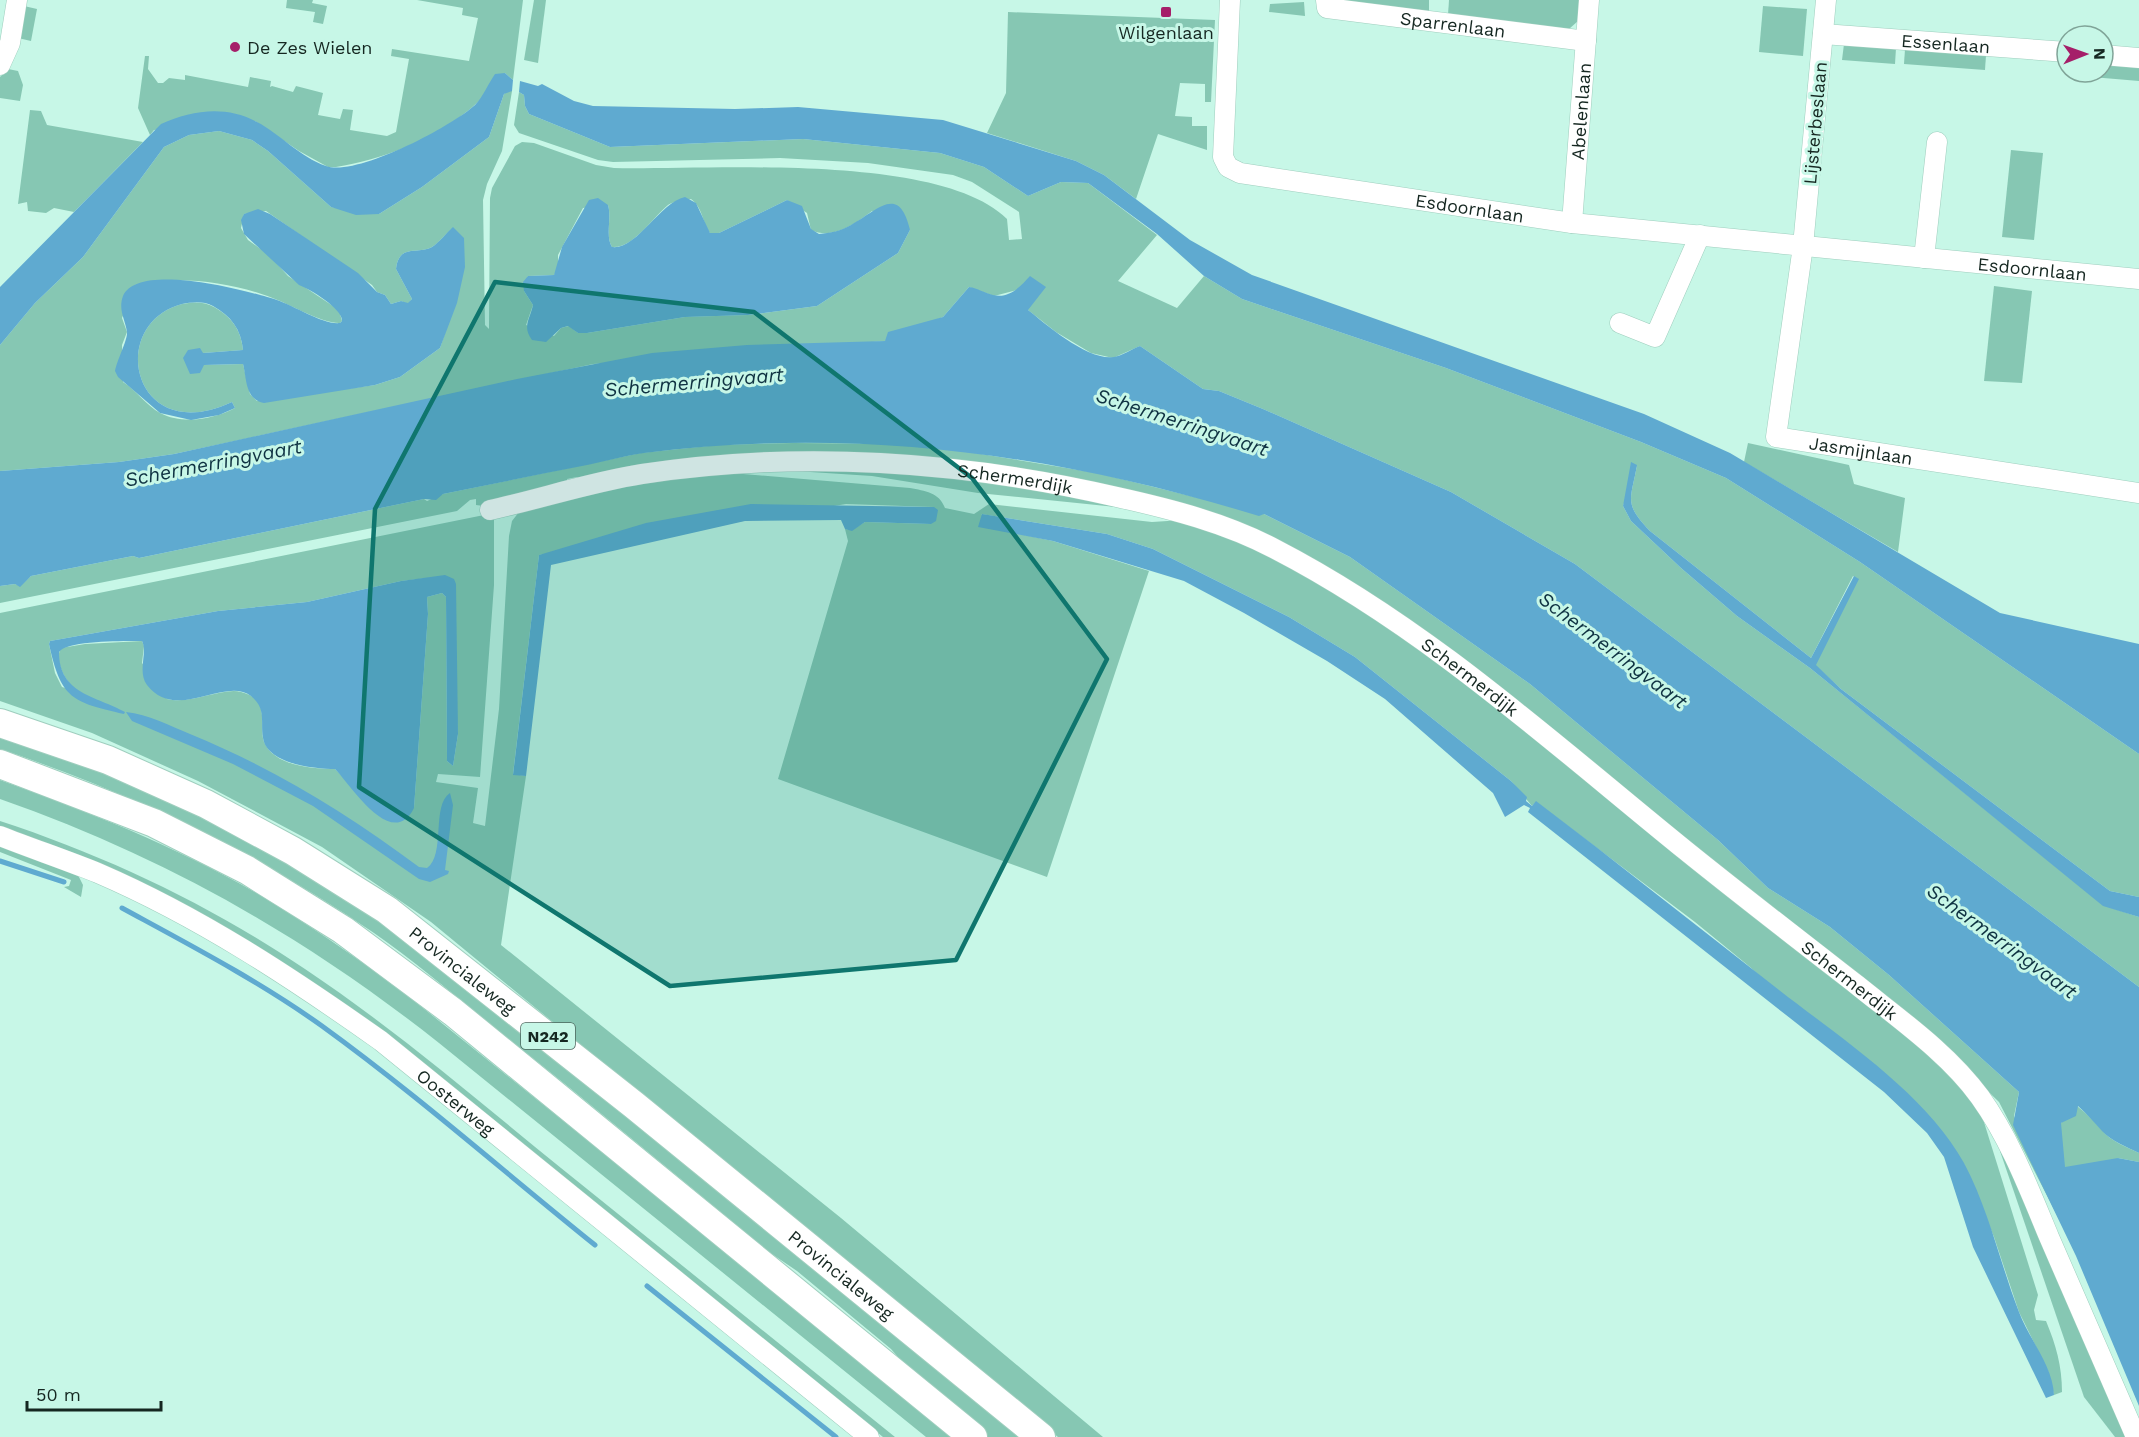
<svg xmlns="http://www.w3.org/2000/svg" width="2139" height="1437" font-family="'Work Sans',sans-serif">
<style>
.green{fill:#86c7b3;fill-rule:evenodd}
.water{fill:#5faad0}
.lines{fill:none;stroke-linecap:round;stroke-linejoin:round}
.stream{stroke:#5faad0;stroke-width:5}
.minor-casing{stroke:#9fcebe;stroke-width:21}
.highway-casing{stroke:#9fcebe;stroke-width:30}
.minor{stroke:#fff;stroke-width:20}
.highway{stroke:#fff;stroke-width:28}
.marked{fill:#0f766e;fill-opacity:0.2;stroke:#0f766e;stroke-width:4.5;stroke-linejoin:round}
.poi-dot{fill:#a51f69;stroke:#c7f7e7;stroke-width:2}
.labels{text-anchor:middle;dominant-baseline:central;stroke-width:6;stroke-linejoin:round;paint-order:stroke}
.shield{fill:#c7f7e7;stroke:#4a655c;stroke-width:1.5}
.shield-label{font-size:16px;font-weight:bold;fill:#152721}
.street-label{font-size:18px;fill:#152721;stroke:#c7f7e7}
.poi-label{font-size:18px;fill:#152721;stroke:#c7f7e7}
.water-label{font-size:20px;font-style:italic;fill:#0f3242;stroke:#c7f7e7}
</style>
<rect width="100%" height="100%" fill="#c7f7e7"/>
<!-- green -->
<g class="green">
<path d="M 287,0 L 313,0 L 312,3 L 327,6 L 323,24 L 313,22 L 315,12 L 286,8 Z"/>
<path d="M 417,0 L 523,0 L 513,80 L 505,73 C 492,86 480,102 465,113 C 429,141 381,160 336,167 L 328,167 L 299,151 L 255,121 L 154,130 L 150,135 L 138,108 L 145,56 L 149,56 L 148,69 L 158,83 L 163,83 L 169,78 L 185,80 L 185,75 L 248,87 L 250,77 L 271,81 L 270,87 L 272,86 L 293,92 L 296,86 L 323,93 L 318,115 L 340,119 L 343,109 L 353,110 L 350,130 L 387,136 L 396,132 L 409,59 L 391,56 L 392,49 L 469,61 L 478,18 L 462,15 L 463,8 Z"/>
<path d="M 534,0 L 546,0 L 538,63 L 524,60 Z"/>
<path d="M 1344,0 L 1429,0 L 1429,14 L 1345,2 Z"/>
<path d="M 1449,0 L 1580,0 L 1578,21 L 1569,29 L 1448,15 Z"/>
<path d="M 1304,2 L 1305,16 L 1269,12 L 1270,4 Z"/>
<path d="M 24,6 L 37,9 L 31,41 L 18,38 Z"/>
<path d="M 1763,6 L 1807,9 L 1803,56 L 1759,52 Z"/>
<path d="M 1008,12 L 1215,20 L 1211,102 L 1205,102 L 1205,84 L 1180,83 L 1175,116 L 1192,117 L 1192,126 L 1207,126 L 1207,150 L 1158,134 L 1136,199 L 1104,175 L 1076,161 L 987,133 L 1006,93 Z"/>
<path d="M 1844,44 L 1896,48 L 1895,64 L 1842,60 Z"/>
<path d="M 1905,49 L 1986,55 L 1985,70 L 1904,64 Z"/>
<path d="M 2103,63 L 2139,65 L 2139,81 L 2080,76 L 2080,72 L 2103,72 Z"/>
<path d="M 8,69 L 18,71 L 23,85 L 20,101 L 0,98 L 0,77 Z"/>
<path d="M 508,91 L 512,91 L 502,151 L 487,184 L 483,200 L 485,325 L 489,329 L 490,198 L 492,188 L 515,146 L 522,142 L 534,143 L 596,165 L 614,168 C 708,170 939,152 1007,219 L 1009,240 L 1022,239 L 1019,212 L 972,182 L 953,175 L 868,163 L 780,158 L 613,162 L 598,160 L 519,133 L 514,125 L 519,92 L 524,95 L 525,106 L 529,114 L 610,147 L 803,139 L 940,153 L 984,167 L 1028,196 L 1061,182 L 1088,183 L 1157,235 L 1118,281 L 1177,308 L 1204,276 L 1242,299 L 1446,368 L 1641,442 L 1726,478 L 1860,562 L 2139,754 L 2139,897 L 2110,891 L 1841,689 L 1815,665 L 1858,579 L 1853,576 L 1811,658 L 1650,531 C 1623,503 1631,500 1637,465 L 1623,506 L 1631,521 L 1681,568 L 1737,616 L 1810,668 L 2103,905 L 2139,917 L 2139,987 L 1575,564 L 1451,492 L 1263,409 L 1219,391 L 1203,389 L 1140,346 L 1113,358 L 1091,353 L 1056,332 L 1028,310 L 1017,290 L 994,296 L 969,287 L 943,317 L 885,341 L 593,364 L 174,454 L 119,462 L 0,471 L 0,345 L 35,303 L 83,257 L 164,147 L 189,135 L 219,131 L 252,140 L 268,151 L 331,207 L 379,214 L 422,187 L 489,137 L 504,94 ZM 691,199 C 703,208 702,222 710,233 L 719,233 L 787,200 L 807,213 L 811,230 C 833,240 855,224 872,211 L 910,230 L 898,253 L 817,306 L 748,315 L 685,317 L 587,333 L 578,333 L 569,326 L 561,328 L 554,336 L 526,325 L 533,305 L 524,291 L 528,276 L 554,275 L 558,269 L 558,255 L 583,208 L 608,205 C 612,218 605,236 612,247 C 633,249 653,217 668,205 C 673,201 684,201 691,199 ZM 266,211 L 372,285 L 377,292 L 385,295 L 391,304 L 401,301 L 408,304 L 412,299 L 396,269 C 399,243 418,255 432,247 C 440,242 446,233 453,228 L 447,327 L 440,348 L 400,377 L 375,385 L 257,401 L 250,394 L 243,364 L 204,365 L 203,353 L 243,350 C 241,330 232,317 214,307 C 204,301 192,302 182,304 C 106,324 132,449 232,402 L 235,408 C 214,419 183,425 160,413 C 147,406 136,390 123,382 L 122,345 L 127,332 L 122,318 L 135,285 C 179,274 239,283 280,301 C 296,308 325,324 340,323 L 342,321 L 339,310 L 288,276 L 269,255 L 248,240 L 241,228 L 244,214 Z"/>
<path d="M 30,110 L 41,111 L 47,125 L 143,142 L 74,212 L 54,208 L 46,213 L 28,211 L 27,202 L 18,204 Z"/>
<path d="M 2011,150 L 2043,153 L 2034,240 L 2002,237 Z"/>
<path d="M 1994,286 L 2032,291 L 2022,383 L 1984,381 Z"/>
<path d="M 793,443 L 893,444 L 969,452 L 1097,473 L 1264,514 L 1350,557 L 1530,684 L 1718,840 L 1768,888 L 1830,927 L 1889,975 L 2019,1092 L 2014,1116 L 2027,1146 L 2061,1123 L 2077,1106 C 2087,1114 2094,1121 2102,1130 C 2110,1141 2127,1147 2139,1153 L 2139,1162 L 2118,1158 L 2060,1221 L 1999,1102 L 1918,1023 L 1463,665 L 1218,521 L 864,458 L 589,481 L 577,477 L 567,479 L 567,483 C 545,490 498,510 476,505 L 476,499 L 470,500 L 457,511 L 0,603 L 0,586 L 15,584 L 20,586 L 31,576 L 133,556 L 139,558 L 424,499 L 427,501 L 443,494 L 641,453 L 718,445 Z"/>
<path d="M 1748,443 L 1849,465 L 1854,484 L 1905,498 L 1898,552 L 1744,462 Z"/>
<path d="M 792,465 L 948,471 L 1155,511 L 978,493 L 872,476 L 795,471 Z"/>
<path d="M 731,473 L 910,488 C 925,491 939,492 945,508 L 974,514 L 989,504 L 1152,522 L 1183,520 L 1205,525 L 1315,575 L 1451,670 L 1511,720 L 1915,1039 L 1978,1103 L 2038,1295 L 2034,1310 L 2036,1320 L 2046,1321 C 2056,1345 2062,1366 2062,1392 L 2054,1395 L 2048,1371 L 2019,1312 L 1994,1237 L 1964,1164 L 1750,967 L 1695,922 L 1536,802 L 1532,806 L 1511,781 L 1355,657 L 1289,617 L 1153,549 L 1107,534 L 981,514 L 1020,534 L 1053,541 L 1149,571 L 1047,877 L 778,779 L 848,541 L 845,529 L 852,530 L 865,522 L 931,524 L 934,507 L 846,504 L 539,555 L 513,774 L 526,776 L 501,945 L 841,1218 L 1103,1437 L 1058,1437 L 431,922 L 322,847 L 198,781 L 92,733 L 0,701 L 0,613 L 494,513 L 494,585 L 480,777 L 438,774 L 436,782 L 478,788 L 473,823 L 485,826 L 499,709 L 509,536 L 512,521 L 519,512 L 657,475 ZM 445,576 L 458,734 L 453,766 L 447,761 L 446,597 L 442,593 L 427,597 L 428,614 L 414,808 L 343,777 L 335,769 C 313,769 274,766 264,742 C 258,726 272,699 241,692 C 223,687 191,705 167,699 L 142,663 L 144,646 L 142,641 L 85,644 L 61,648 C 53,661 67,685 79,692 L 62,687 L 55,673 L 49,644 L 50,641 L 218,611 L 307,602 L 401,581 Z"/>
<path d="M 0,732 L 45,746 L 254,839 L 437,960 L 1028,1437 L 988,1437 L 921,1383 L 891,1349 L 797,1271 L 769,1252 C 678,1177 587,1101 495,1028 C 455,996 416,962 374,933 C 258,854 134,794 0,749 Z"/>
<path d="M 0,780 C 90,812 177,847 260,895 C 307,923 352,955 397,987 L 956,1437 L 926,1437 L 439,1043 C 304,936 163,856 0,799 Z"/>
<path d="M 0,821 C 107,856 212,906 305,969 C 395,1029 477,1100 561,1168 C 672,1257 783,1347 895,1437 L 883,1437 L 399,1046 L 344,1006 L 0,829 Z"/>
<path d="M 0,843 L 77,873 L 83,885 L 81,897 L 64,887 L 69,886 L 71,880 L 0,852 Z"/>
<path d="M 2005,1147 L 2133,1437 L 2115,1437 L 2084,1397 L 2000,1151 Z"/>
</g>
<!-- water -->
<g class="water">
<path d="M 505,73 L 513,80 L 512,91 L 504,94 L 489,137 L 422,187 L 379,214 L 356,215 L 331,207 L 268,151 L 252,140 L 219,131 L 189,135 L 164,147 L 83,257 L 35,303 L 0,345 L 0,287 L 161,124 C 192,110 226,105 257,122 C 280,134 300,157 326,166 C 357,177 452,126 475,105 C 483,97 488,84 495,74 Z"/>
<path d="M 520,81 L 538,86 L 542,84 L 574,101 L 593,106 L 735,109 L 798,107 L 943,120 L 1076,161 L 1104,175 L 1190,240 L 1252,275 L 1644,414 L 1730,453 L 2000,613 L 2139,644 L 2139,754 L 1860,562 L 1726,478 L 1641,442 L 1446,368 L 1242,299 L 1204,276 L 1157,234 L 1088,183 L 1061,182 L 1028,196 L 984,167 L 940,153 L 803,139 L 610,147 L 529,114 L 525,106 L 524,95 L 519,92 Z"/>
<path d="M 685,197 L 696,203 L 710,233 L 719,233 L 787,200 L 802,206 L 811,229 L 819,234 C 830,233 841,231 851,225 C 877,211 899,183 910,230 L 898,253 L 817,306 L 748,315 L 685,317 L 587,333 L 578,333 L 568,326 L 561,328 L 546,342 L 532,340 C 522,327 530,319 533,305 L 524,291 L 523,282 L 528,276 L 554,275 L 562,247 L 589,200 L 598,198 L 608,205 C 612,218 605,236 612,247 C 637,250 659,203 685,197 Z"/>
<path d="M 258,209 L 270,214 L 358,273 L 377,292 L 385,295 L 391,304 L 401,301 L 408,303 L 412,299 L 396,269 C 399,243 418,255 432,247 C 440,242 446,233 453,227 L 464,238 L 465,267 L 457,303 L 440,348 L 400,377 L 375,385 L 264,403 C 245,399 247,380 243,364 L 204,365 L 200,373 L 190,374 L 183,358 L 188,350 L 200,348 L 203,353 L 243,350 C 241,329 231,316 213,306 C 204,301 192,302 182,304 C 106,324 132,449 232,402 L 235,408 L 219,415 L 191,420 L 160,413 L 118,377 L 115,371 C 117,360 128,339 127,332 C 125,319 118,310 123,296 C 138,261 249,291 277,300 C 295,306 323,325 340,323 L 342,321 C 343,309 310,289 299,285 L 244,234 L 241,220 L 244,214 Z"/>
<path d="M 1030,276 L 1046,287 L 1028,310 C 1047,325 1088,361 1114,357 C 1122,356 1132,349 1140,346 L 1203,389 L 1219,391 L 1263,409 L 1451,492 L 1575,564 L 2139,987 L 2139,1153 C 2127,1147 2111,1141 2102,1131 C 2094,1122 2087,1114 2078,1106 L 2076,1116 L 2061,1123 L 2065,1167 L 2118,1158 L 2139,1162 L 2139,1406 L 2076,1256 L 2013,1125 L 2019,1092 L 1889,975 L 1830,927 L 1768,888 L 1718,840 L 1530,684 L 1350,557 L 1264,514 L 1259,516 C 1056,454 855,426 644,453 C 623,456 602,462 582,466 C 535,475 489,485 443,494 L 436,500 L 424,499 L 139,558 L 133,556 L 31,576 L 20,587 L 15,584 L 0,586 L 0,471 L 119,462 L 174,454 L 517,379 L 652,353 L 747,345 L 885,341 L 888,332 L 943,317 L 969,287 C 978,288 984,293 993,295 C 1009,299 1020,287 1030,276 Z"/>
<path d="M 1631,462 L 1637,465 C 1631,500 1623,503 1650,531 L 1811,658 L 1854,576 L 1859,579 L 1816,665 L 1841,689 L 2110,891 L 2139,897 L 2139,917 L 2103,906 L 1810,668 L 1737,616 L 1681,568 L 1631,521 L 1623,506 Z"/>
<path d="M 751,504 L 934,507 L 938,510 L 936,521 L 931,524 L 865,522 L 852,531 L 845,529 L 841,520 L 745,521 L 551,565 L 526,776 L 513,775 L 539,555 L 646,523 Z"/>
<path d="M 982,514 L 1107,534 L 1153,549 L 1289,617 L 1355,657 L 1511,781 L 1527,797 L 1526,801 L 1532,806 L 1536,801 C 1618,863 1698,927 1779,990 C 1842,1039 1925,1093 1964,1163 C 1989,1210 2000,1263 2019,1312 C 2029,1339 2053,1366 2054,1395 L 2046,1398 L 1973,1247 L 1944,1157 L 1927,1133 L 1884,1092 L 1528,812 L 1530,808 L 1524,805 L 1505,817 L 1493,793 L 1385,699 L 1327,661 L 1244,613 L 1184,581 L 1053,541 L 978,527 Z"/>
<path d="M 445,575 L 454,579 L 456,584 L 458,734 L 453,766 L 447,761 L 446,597 L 442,593 L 427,597 L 428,614 L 414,808 C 392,852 350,784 335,769 C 315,769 267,764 263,738 C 260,722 267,709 251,696 C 225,676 176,723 147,685 C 137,671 148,653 142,641 C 126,641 67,640 59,652 C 59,694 96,696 125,712 L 124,714 C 72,702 61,699 49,644 L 50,641 L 218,611 L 307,602 L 401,581 Z"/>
<path d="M 126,712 C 148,714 170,726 190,734 C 273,768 347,813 419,867 L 427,868 C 446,855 431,805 450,793 L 453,805 L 445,870 L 449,871 L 448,874 L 430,882 L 419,879 L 313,806 L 233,764 L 132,721 Z"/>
</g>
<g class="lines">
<!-- stream -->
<g class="stream">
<path d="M 0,861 L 64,882"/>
<path d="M 122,908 C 190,945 259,981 322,1026 C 416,1094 504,1172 595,1245"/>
<path d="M 647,1286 L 836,1437"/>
</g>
<!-- minor casing -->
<g class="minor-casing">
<g id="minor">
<path id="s1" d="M 1230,0 L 1223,157 L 1228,167 L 1240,173 L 1572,223 L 2139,279"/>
<path id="s2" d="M 1326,0 L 1327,8 L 1586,41"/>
<path id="s3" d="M 1826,0 L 1803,246 L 1776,437 L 2139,493"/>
<path id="s4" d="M 1823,34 L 2067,52"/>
<path d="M 2103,55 L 2139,58"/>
<path d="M 0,65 L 10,43 L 17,0"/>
<path id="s5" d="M 1572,223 L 1589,0"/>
<path d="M 1924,258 L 1937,142"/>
<path d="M 1620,323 L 1655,337 L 1700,235"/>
<path id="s6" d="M 490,510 C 540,499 591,482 642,474 C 799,450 962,461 1117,497 C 1171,509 1226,523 1275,549 C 1426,627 1554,744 1685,850 C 1742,896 1799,940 1857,985 C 1899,1019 1948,1053 1980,1097 C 2010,1139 2029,1189 2049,1237 C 2078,1303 2107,1370 2136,1437"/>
<path id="s7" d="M 0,836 C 33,849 66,860 98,873 C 200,917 292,978 381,1041 L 869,1437"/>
</g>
</g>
<!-- highway casing -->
<g class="highway-casing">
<g id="highway">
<path id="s8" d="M 0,723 L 108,760 L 206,804 L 293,851 L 387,910 L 634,1105 L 1041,1437"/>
<path d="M 0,764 L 154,823 L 247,870 L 343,930 L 453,1012 L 973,1437"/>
</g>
</g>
<!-- minor -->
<use href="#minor" class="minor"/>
<!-- highway -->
<use href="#highway" class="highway"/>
</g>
<!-- marked area -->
<path class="marked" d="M 495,282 L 754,312 L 972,478 L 1107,659 L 956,960 L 670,986 L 359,787 L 375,509 Z"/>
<!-- markers -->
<g class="poi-dot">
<rect x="1160" y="6" width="12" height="12" rx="3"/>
<circle cx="235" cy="47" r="6"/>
</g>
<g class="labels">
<!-- shield labels -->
<rect class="shield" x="521" y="1023" width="54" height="26" rx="4.5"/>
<g class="shield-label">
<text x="548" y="1036">N242</text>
</g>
<!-- street labels -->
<g class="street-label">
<text stroke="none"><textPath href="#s2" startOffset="135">Sparrenlaan</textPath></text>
<text stroke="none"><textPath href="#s4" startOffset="123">Essenlaan</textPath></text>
<text stroke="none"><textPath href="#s5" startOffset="112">Abelenlaan</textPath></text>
<text transform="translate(1815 123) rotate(-85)">Lijsterbeslaan</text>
<text stroke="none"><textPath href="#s1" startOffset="414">Esdoornlaan</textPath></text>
<text stroke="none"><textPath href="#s1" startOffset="980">Esdoornlaan</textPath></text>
<text stroke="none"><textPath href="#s3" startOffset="526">Jasmijnlaan</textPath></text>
<text stroke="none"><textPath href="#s6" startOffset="531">Schermerdijk</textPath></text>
<text stroke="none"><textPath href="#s6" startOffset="1035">Schermerdijk</textPath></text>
<text stroke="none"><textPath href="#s8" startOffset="528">Provincialeweg</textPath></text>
<text stroke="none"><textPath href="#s6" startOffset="1521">Schermerdijk</textPath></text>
<text stroke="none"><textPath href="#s7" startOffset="531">Oosterweg</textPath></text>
<text stroke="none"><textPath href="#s8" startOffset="1014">Provincialeweg</textPath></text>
</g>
<!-- poi labels -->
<g class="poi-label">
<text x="1166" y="32">Wilgenlaan</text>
<text x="247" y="47" text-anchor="start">De Zes Wielen</text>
</g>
<!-- water labels -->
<g class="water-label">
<text transform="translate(694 382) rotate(-5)">Schermerringvaart</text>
<text transform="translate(1182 422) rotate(18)">Schermerringvaart</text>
<text transform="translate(213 463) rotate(-11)">Schermerringvaart</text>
<text transform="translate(1613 650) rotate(37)">Schermerringvaart</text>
<text transform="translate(2002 941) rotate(36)">Schermerringvaart</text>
</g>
</g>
<!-- north arrow -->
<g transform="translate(2085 54) rotate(89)"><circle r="28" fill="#c7f7e7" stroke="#80a498" stroke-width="1.5"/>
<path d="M0-4.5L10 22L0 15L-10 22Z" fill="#a51f69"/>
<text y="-9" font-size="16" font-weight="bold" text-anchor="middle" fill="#152721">N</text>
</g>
<!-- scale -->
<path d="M27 1401v9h134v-9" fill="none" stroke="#152721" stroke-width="3"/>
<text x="36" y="1401" font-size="18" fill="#152721" stroke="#c7f7e7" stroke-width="4.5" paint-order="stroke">50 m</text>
</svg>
